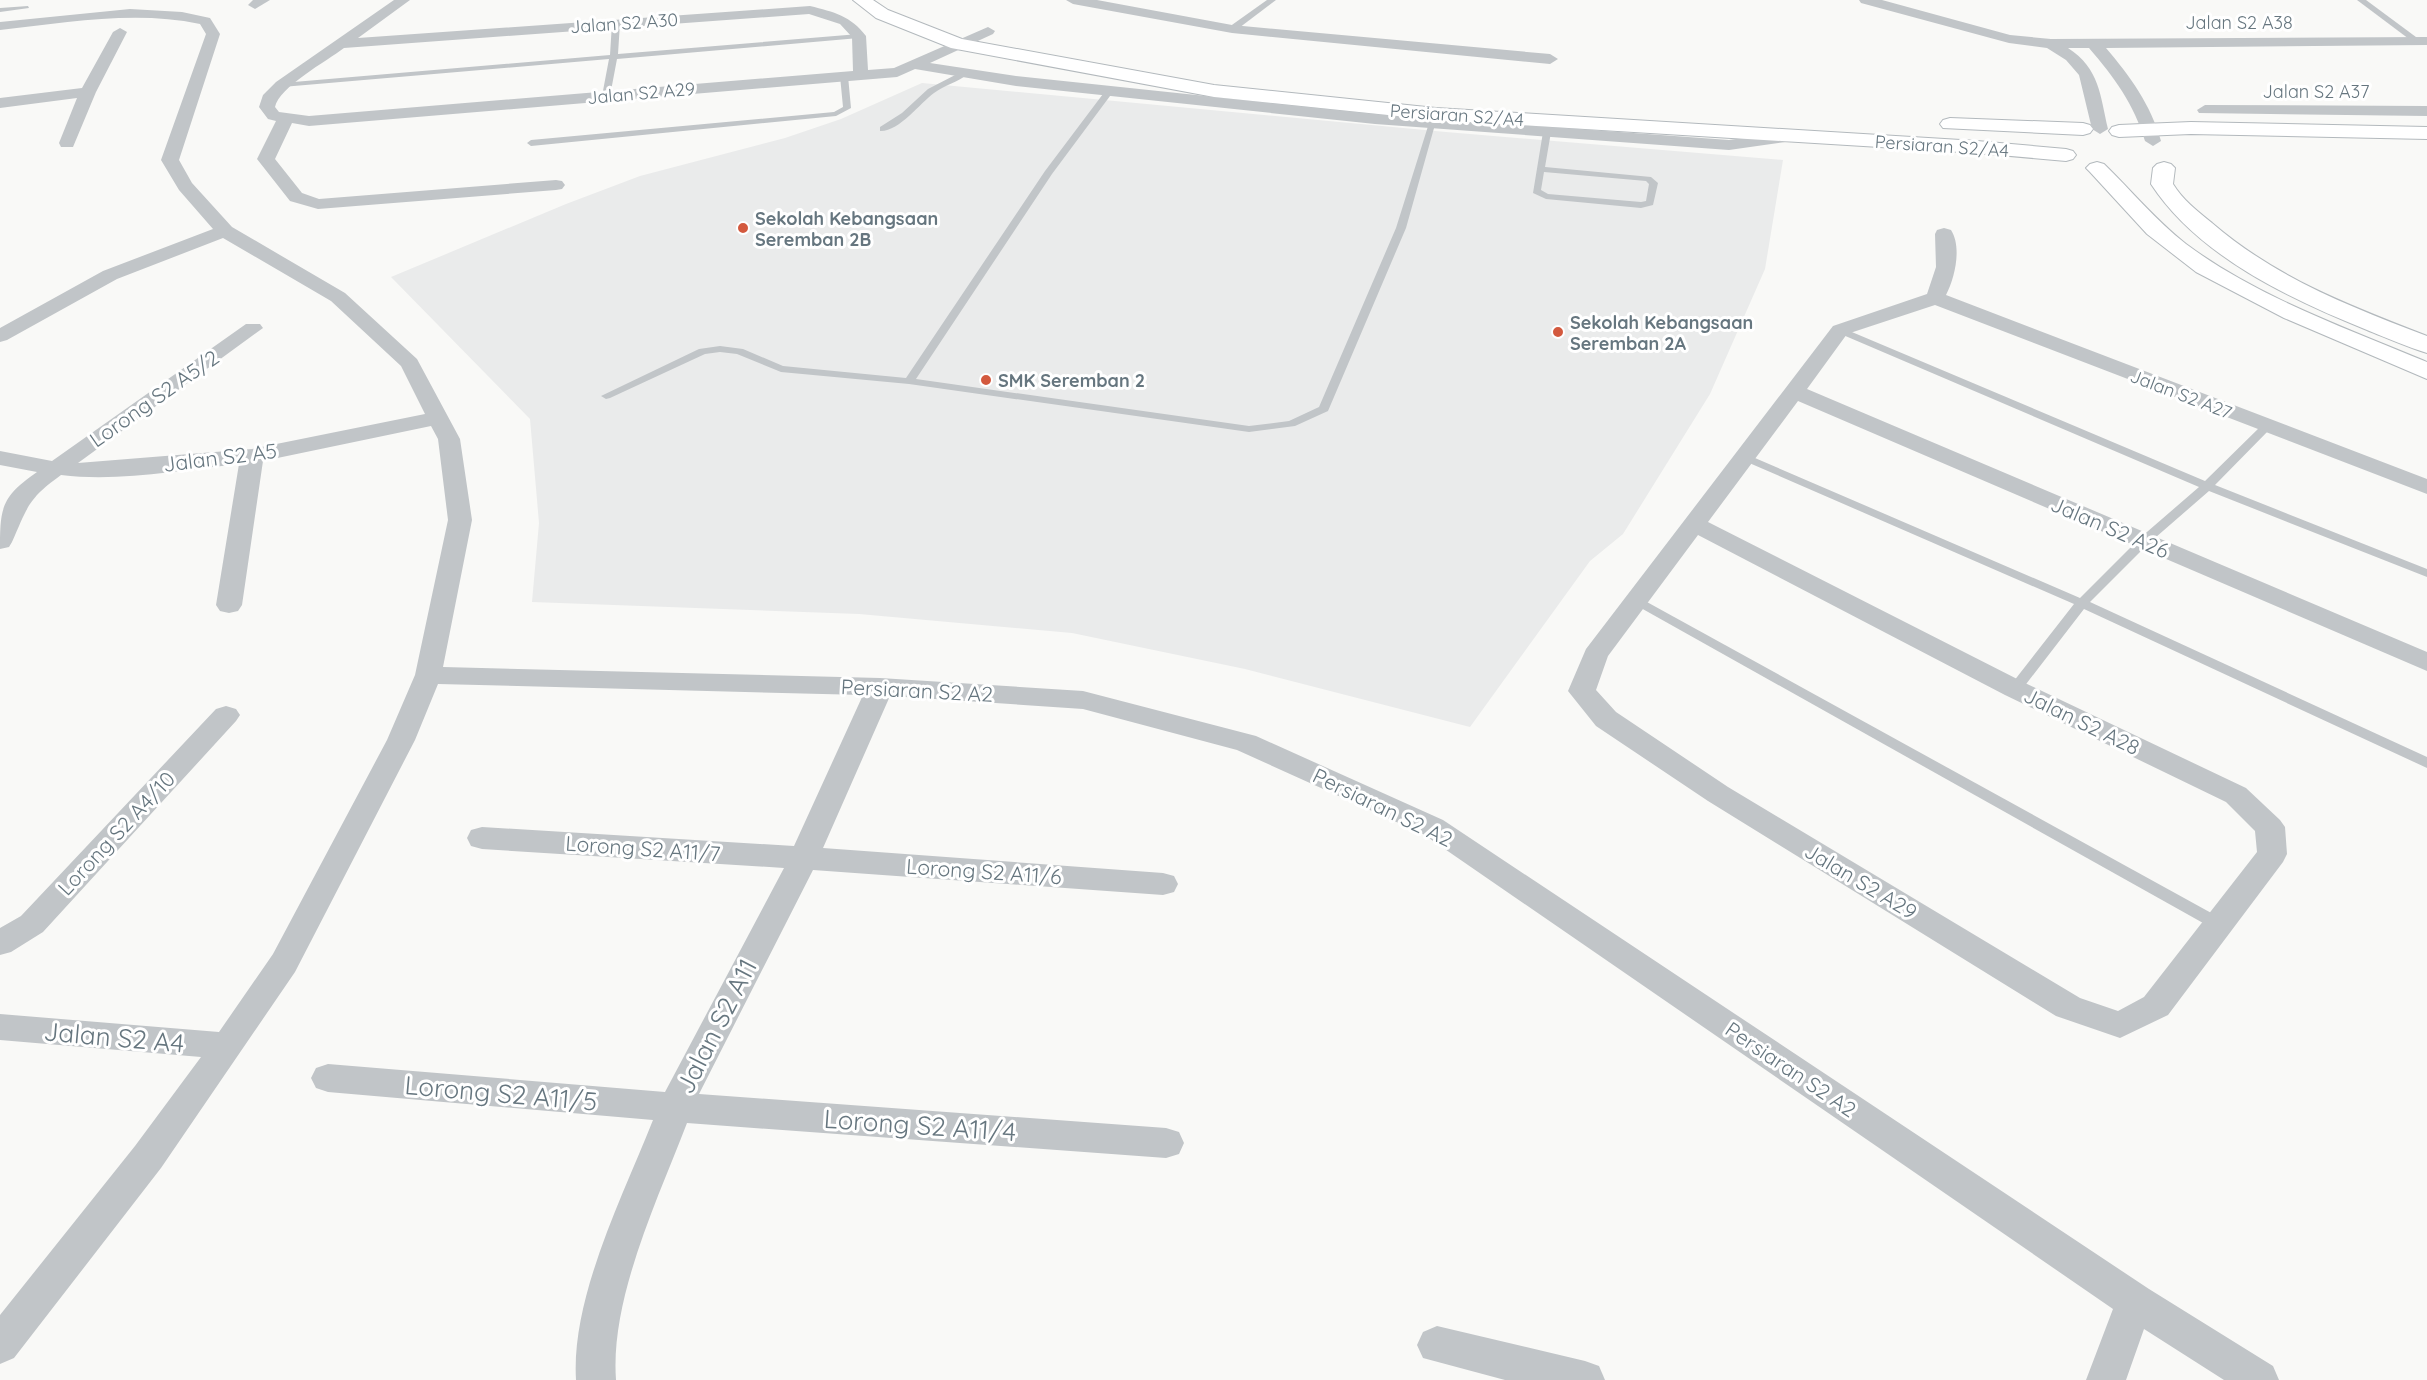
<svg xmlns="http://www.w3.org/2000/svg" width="2427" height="1380" font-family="Quicksand,sans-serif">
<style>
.built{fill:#eaebeb}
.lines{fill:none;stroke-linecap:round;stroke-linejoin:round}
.secondary-casing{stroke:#b3b9bd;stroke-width:2}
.lane{fill:#c1c5c8;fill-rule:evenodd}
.street{fill:#c1c5c8;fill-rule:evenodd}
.secondary{fill:#fff;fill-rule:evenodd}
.poi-dot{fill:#d3593e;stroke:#fff;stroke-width:2}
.labels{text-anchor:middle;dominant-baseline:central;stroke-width:6;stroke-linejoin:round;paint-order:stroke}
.far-street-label{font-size:18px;fill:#66767f;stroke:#fff}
.far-poi-label{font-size:18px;font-weight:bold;fill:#66767f;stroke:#fff;text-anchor:start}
.street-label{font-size:21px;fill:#66767f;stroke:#fff}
.near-street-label{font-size:26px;fill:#66767f;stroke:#fff}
</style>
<rect width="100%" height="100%" fill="#f9f9f7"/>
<!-- built -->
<path class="built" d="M 922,83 L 1446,132 L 1783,160 L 1765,269 L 1710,394 L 1623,534 L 1590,561 L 1470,727 L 1245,669 L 1072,633 L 859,614 L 532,602 L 539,523 L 530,419 L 391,277 L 566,204 L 640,176 L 785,138 L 841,119 Z"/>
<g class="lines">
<!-- secondary casing -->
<g class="secondary-casing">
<g id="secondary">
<path d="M 853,0 L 873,0 L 888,10 L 962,39 L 1214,85 L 1436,108 L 1977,141 L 2066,149 L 2073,151 L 2076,155 L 2073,159 L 2066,161 L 1977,153 L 1436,120 L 1214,97 L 951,48 L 876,18 Z"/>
<path d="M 1950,118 L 2083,123 L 2090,125 L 2093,129 L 2090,133 L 2083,135 L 1943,128 L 1940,124 L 1943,120 Z"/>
<path d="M 2191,122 L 2427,127 L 2427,139 L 2191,134 L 2119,137 L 2112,135 L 2109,131 L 2112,127 L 2119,125 Z"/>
<path d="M 2097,162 L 2104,164 C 2131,190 2155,220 2186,244 C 2257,297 2346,328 2427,362 L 2427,379 L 2284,318 L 2196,272 L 2147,234 L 2090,172 L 2086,168 L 2090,164 Z"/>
<path d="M 2164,162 L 2171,164 L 2175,168 L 2173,184 C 2183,200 2197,211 2212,223 C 2276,278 2349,306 2427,336 L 2427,353 C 2407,347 2387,338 2367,330 C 2290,299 2198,256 2151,184 L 2153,168 L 2157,164 Z"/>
</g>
</g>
<!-- lane -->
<g class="lane">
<path d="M 1267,0 L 1276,0 L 1235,31 L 1229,31 L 1229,27 Z"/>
<path d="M 2357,0 L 2366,0 L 2420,40 L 2413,42 Z"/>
<path d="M 28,6 L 29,8 L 0,12 L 0,8 Z"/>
<path d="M 616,21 L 620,23 L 618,54 L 859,34 L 863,36 L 859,38 L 617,59 L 610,96 L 606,98 L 602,96 L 609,59 L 282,87 L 278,85 L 282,83 L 610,55 L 612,23 Z"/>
<path d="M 961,72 L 968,74 C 958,82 945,85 934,93 C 920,103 899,132 880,131 L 880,127 L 902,113 L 928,89 Z"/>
<path d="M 844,74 L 848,76 L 851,108 L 836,116 L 531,146 L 527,143 L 531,140 L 834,112 L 843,107 L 840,76 Z"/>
<path d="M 1106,90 L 1113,92 L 1052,174 L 916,379 L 1249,426 L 1289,421 L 1319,407 L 1396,228 L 1429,123 L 1436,121 L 1406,228 L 1328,411 L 1295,426 L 1249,432 L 909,384 L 781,372 L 737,354 L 720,352 L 705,354 L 610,398 L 606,399 L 601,396 L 699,349 L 720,346 L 743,349 L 783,366 L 906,378 L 1045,171 Z"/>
<path d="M 1547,129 L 1551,132 L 1545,167 L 1651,177 L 1658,183 L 1653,205 L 1641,208 L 1546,199 L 1533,193 L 1543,132 ZM 1544,172 L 1646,181 L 1649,184 L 1646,201 L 1641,202 L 1548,194 L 1541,190 Z"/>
<path d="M 1840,327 L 2205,481 L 2262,425 L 2270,425 L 2270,429 L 2215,485 L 2427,569 L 2427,577 L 2209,491 L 2148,544 L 2090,602 L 2427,757 L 2427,768 L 2084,609 L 2020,692 L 2010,692 L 2008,689 L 2010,686 L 2074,604 L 1740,459 L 1740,455 L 1748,455 L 2080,598 L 2140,538 L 2199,487 L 1836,332 L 1836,328 Z"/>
<path d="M 1636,596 L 2224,920 L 2226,924 L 2224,928 L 2218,930 L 2212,928 L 1632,603 L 1630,600 L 1632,597 Z"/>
</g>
<!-- street -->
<g class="street">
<path d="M 253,0 L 270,0 L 255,9 L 248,5 Z"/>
<path d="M 394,0 L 410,0 L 358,38 L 810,6 C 834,12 851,16 866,36 L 868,70 L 894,68 L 988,27 L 995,31 L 993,34 L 930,63 L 1016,76 L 1375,114 L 1729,140 L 1793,131 L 1801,136 L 1793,141 L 1729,150 L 1375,124 L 1016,86 L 915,69 L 897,77 L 309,126 L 292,123 L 275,159 L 302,193 L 319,199 L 556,180 L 562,181 L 565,185 L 562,189 L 556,190 L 318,209 L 290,201 L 257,159 L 276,121 L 268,119 L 259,107 L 263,95 L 276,82 ZM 809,14 L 840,24 L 852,37 L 853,71 L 309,116 L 279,112 L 275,107 C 279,87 327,61 344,48 Z"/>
<path d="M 1066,0 L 1097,0 L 1232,25 L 1550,54 L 1558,59 L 1550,64 L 1232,33 L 1073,4 Z"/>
<path d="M 1859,0 L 1882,0 L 2010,35 L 2051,39 L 2427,37 L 2427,45 L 2106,48 C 2130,76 2151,105 2161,141 L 2153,146 L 2145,141 C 2134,104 2114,77 2089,48 L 2068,48 C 2100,69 2100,95 2108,129 L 2100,134 L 2092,129 L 2079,75 L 2066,60 L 2047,48 L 2009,43 L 1861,3 Z"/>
<path d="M 130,9 L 182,12 L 210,18 L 220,34 L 179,160 L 192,183 L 232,227 L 345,293 L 417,359 L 460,439 L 472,520 L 443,667 L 880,678 L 1083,691 L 1256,736 L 1443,820 L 2149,1289 L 2273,1366 L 2279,1380 L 2224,1380 L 2144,1329 L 2126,1380 L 2086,1380 L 2113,1309 L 1423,834 L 1237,750 L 1083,709 L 890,696 L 823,848 L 1163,873 L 1174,876 L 1178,884 L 1174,892 L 1163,895 L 813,870 L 699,1094 L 1166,1128 L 1179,1132 L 1184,1143 L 1179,1154 L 1166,1158 L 687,1123 C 658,1199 610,1298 616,1380 L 576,1380 C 571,1297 623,1196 653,1120 L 328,1092 L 316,1088 L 311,1078 L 316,1068 L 328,1064 L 665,1092 L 784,868 L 482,849 L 471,846 L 467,838 L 471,830 L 482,827 L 794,846 L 863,695 L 438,684 L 415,740 L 295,972 L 161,1168 L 14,1358 L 0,1364 L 0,1315 L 135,1146 L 201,1057 L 0,1040 L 0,1014 L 219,1032 L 273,954 L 387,740 L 415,675 L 448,520 L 438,439 L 431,426 L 263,461 L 242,605 L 238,611 L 229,613 L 220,611 L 216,605 L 239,464 C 181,470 119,482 61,475 C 28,499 28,506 12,542 L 9,547 L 0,549 C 0,508 1,497 37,472 L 0,465 L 0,451 L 52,461 L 246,324 L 260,324 L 263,328 L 78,463 L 252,449 L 425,414 L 401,366 L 331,301 L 223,238 L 117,279 L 7,340 L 0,342 L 0,328 L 103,271 L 213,229 L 179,190 L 161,160 L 206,34 L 200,24 C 134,10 66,23 0,30 L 0,22 Z"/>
<path d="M 120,28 L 127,32 L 96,92 L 73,147 L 61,147 L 59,143 L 77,98 L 0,108 L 0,98 L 82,88 L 113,32 Z"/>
<path d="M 2205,105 L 2427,106 L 2427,116 L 2199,113 L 2197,110 Z"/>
<path d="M 1944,228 L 1951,230 C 1962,247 1955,278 1946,295 L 2427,479 L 2427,494 L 1935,305 L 1847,334 L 1807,389 L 2427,652 L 2427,671 L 1798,401 L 1708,522 L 2025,683 L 2246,788 L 2280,820 L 2285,827 L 2287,854 L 2283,862 L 2168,1015 L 2120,1038 L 2056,1016 L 1708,801 L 1596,726 L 1568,691 L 1586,649 L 1833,326 L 1927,294 L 1936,267 L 1935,234 L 1937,230 ZM 1698,535 L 2005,695 L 2226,802 L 2255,831 L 2257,852 L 2144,997 L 2118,1011 L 2080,998 L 1728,787 L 1616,712 L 1596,690 L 1608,656 Z"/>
<path d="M 226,706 L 236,709 L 240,715 L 236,721 L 43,932 L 11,952 L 0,955 L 0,928 L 21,916 L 216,709 Z"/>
<path d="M 1437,1326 L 1585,1361 L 1599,1366 L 1605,1380 L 1505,1380 L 1423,1358 L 1417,1345 L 1423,1332 Z"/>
</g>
<!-- secondary -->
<use href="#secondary" class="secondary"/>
</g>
<!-- markers -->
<g class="poi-dot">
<circle cx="743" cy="228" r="6"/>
<circle cx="1558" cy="332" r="6"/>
<circle cx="986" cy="380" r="6"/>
</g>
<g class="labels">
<!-- far-street labels -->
<g class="far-street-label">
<text x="2239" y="22">Jalan S2 A38</text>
<text transform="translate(624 23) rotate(-4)">Jalan S2 A30</text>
<text x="2316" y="91">Jalan S2 A37</text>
<text transform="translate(641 93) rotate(-5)">Jalan S2 A29</text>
<text transform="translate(1457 115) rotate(4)">Persiaran S2/A4</text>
<text transform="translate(1942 146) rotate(4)">Persiaran S2/A4</text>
<text transform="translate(2181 394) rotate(21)">Jalan S2 A27</text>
</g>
<!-- far-poi labels -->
<g class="far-poi-label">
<text x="755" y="218">Sekolah Kebangsaan<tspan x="755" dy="21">Seremban 2B</tspan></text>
<text x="1570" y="322">Sekolah Kebangsaan<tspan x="1570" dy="21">Seremban 2A</tspan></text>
<text x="998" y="380">SMK Seremban 2</text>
</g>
<!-- street labels -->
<g class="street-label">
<text transform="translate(154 398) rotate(-35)">Lorong S2 A5/2</text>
<text transform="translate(220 457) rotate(-7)">Jalan S2 A5</text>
<text transform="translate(2110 527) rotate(23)">Jalan S2 A26</text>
<text transform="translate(917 690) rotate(3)">Persiaran S2 A2</text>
<text transform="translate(2082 721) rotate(26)">Jalan S2 A28</text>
<text transform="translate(1383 807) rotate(26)">Persiaran S2 A2</text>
<text transform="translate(116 833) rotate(-47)">Lorong S2 A4/10</text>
<text transform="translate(643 848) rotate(4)">Lorong S2 A11/7</text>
<text transform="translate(984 871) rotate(4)">Lorong S2 A11/6</text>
<text transform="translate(1861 881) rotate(31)">Jalan S2 A29</text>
<text transform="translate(1791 1069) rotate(34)">Persiaran S2 A2</text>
</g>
<!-- near-street labels -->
<g class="near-street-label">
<text transform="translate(716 1026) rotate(-63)">Jalan S2 A11</text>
<text transform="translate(114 1037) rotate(5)">Jalan S2 A4</text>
<text transform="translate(501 1093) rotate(5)">Lorong S2 A11/5</text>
<text transform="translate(920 1125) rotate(4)">Lorong S2 A11/4</text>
</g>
</g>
</svg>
